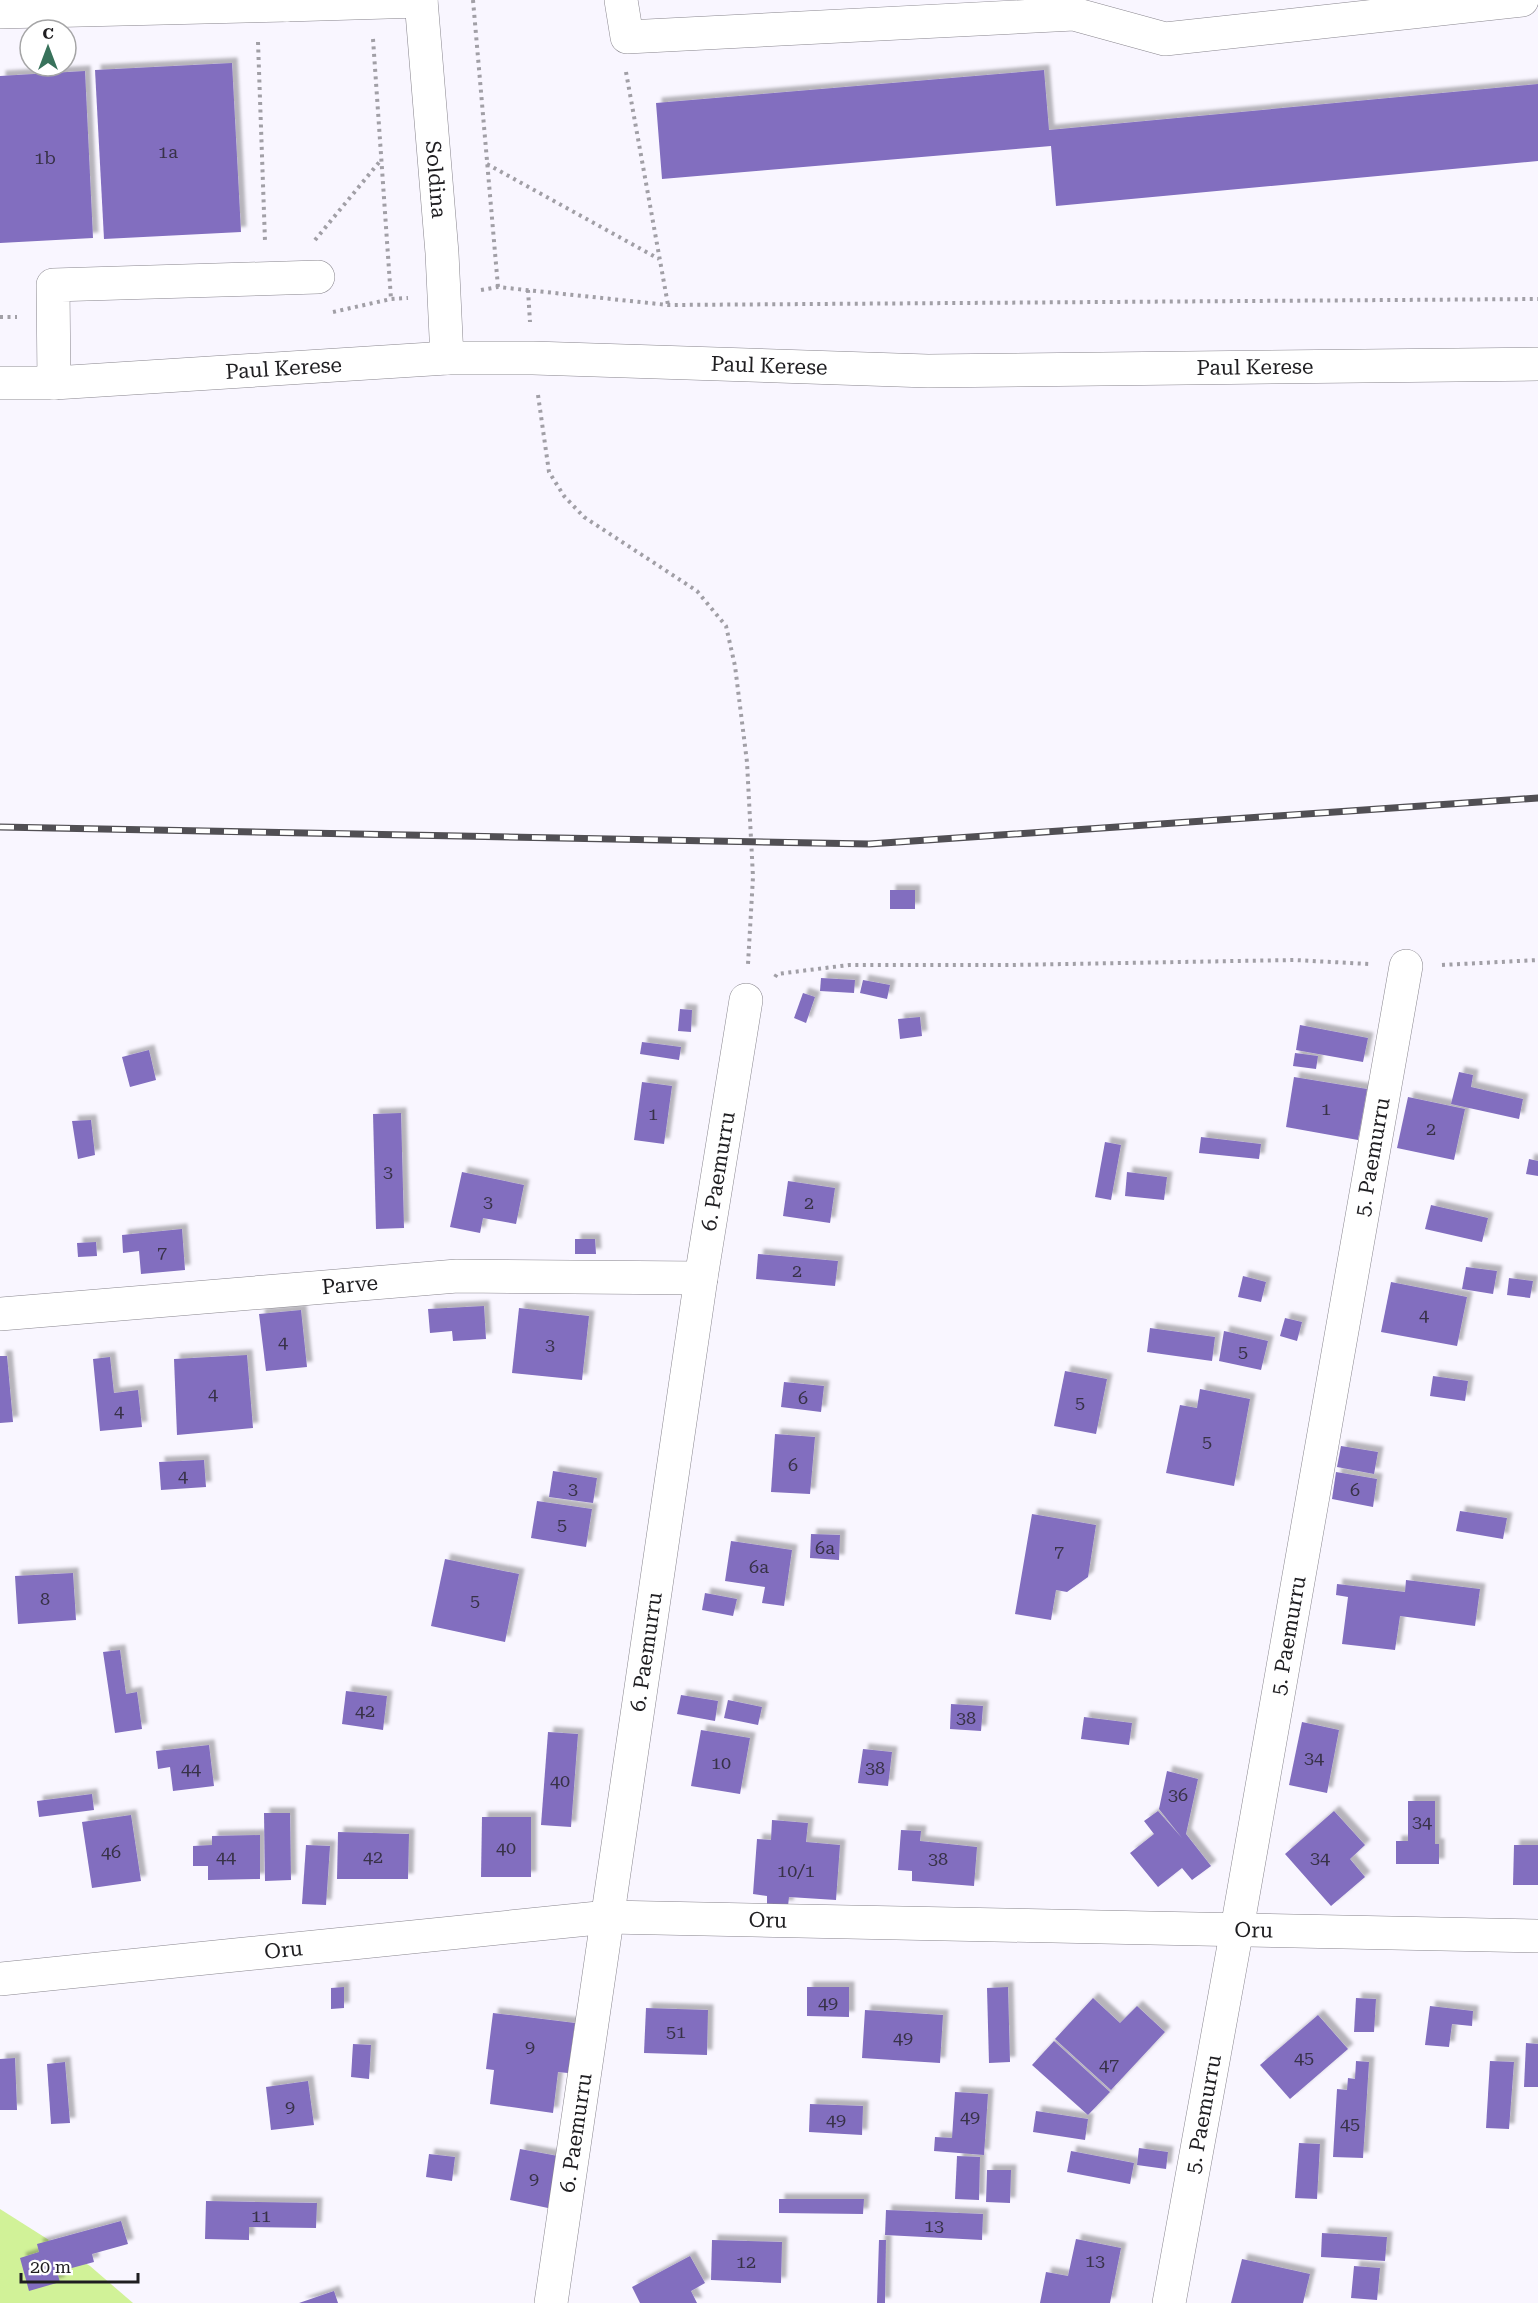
<svg xmlns="http://www.w3.org/2000/svg" width="1538" height="2303" font-family="'Roboto Serif',serif">
<style>
.green{fill:#d1f298}
.building{fill:#826ebf;filter:url(#shadow)}
.lines{fill:none;stroke-linecap:round;stroke-linejoin:round}
.minor-casing{stroke:#89868e;stroke-width:34}
.highway-casing{stroke:#89868e;stroke-width:34}
.path{stroke:#a19fa6;stroke-width:4;stroke-dasharray:3 4.5;stroke-linecap:butt}
.minor{stroke:#fff;stroke-width:33}
.highway{stroke:#fff;stroke-width:33}
.rail-casing{stroke:#514f54;stroke-width:7}
.rail{stroke:#fff;stroke-width:4.5;stroke-dasharray:14;stroke-linecap:butt}
.labels{text-anchor:middle;dominant-baseline:central;stroke-width:5;stroke-linejoin:round;paint-order:stroke}
.number-label{font-size:18px;fill:#383248}
.street-label{font-size:21px;fill:#1f1e21;stroke:#fff}
</style>
<defs>
<filter id="shadow"><feDropShadow dx="5.5" dy="-5.5" stdDeviation="1.5" flood-color="#0004"/></filter>
</defs>
<rect width="100%" height="100%" fill="#f9f6ff"/>
<!-- green -->
<path class="green" d="M 0,2209 L 90,2266 L 133,2303 L 0,2303 Z"/>
<!-- building -->
<g class="building">
<path d="M 232,63 L 241,232 L 104,239 L 95,70 Z"/>
<path d="M 1044,70 L 1049,130 L 1538,84 L 1538,161 L 1056,206 L 1051,146 L 662,179 L 656,103 Z"/>
<path d="M 85,71 L 93,238 L 0,243 L 0,76 Z"/>
<rect x="890" y="890" width="25" height="19"/>
<path d="M 821,978 L 855,980 L 854,993 L 820,991 Z"/>
<path d="M 863,980 L 890,985 L 887,999 L 860,993 Z"/>
<path d="M 803,993 L 815,997 L 806,1023 L 794,1018 Z"/>
<path d="M 680,1009 L 692,1010 L 691,1032 L 678,1031 Z"/>
<path d="M 920,1017 L 922,1036 L 900,1039 L 898,1019 Z"/>
<path d="M 1300,1025 L 1368,1038 L 1363,1062 L 1296,1050 Z"/>
<path d="M 642,1042 L 681,1047 L 679,1060 L 640,1054 Z"/>
<path d="M 149,1050 L 156,1080 L 130,1087 L 122,1057 Z"/>
<path d="M 1295,1053 L 1318,1056 L 1316,1069 L 1293,1066 Z"/>
<path d="M 1459,1072 L 1473,1075 L 1471,1087 L 1523,1099 L 1519,1119 L 1451,1104 Z"/>
<path d="M 1294,1077 L 1367,1089 L 1358,1140 L 1286,1127 Z"/>
<path d="M 642,1082 L 672,1086 L 664,1144 L 634,1140 Z"/>
<path d="M 1408,1097 L 1465,1109 L 1454,1160 L 1397,1148 Z"/>
<path d="M 401,1113 L 404,1228 L 376,1229 L 373,1114 Z"/>
<path d="M 91,1120 L 95,1155 L 78,1159 L 72,1121 Z"/>
<path d="M 1201,1137 L 1261,1144 L 1259,1159 L 1199,1153 Z"/>
<path d="M 1105,1142 L 1121,1145 L 1111,1200 L 1095,1197 Z"/>
<path d="M 1529,1159 L 1538,1161 L 1538,1176 L 1526,1174 Z"/>
<path d="M 462,1172 L 524,1185 L 516,1224 L 483,1218 L 480,1233 L 450,1227 Z"/>
<path d="M 1127,1172 L 1167,1177 L 1164,1200 L 1125,1196 Z"/>
<path d="M 788,1181 L 835,1188 L 830,1223 L 783,1216 Z"/>
<path d="M 1431,1205 L 1488,1218 L 1482,1242 L 1425,1229 Z"/>
<path d="M 182,1229 L 185,1270 L 141,1274 L 139,1251 L 123,1253 L 122,1235 Z"/>
<path d="M 575,1239 L 595,1239 L 596,1254 L 575,1254 Z"/>
<path d="M 96,1242 L 97,1256 L 78,1257 L 77,1243 Z"/>
<path d="M 758,1254 L 838,1261 L 835,1286 L 756,1279 Z"/>
<path d="M 1466,1267 L 1497,1271 L 1493,1294 L 1462,1289 Z"/>
<path d="M 1243,1276 L 1266,1282 L 1261,1302 L 1238,1297 Z"/>
<path d="M 1509,1278 L 1533,1281 L 1530,1298 L 1507,1295 Z"/>
<path d="M 1391,1282 L 1467,1297 L 1457,1346 L 1381,1332 Z"/>
<path d="M 484,1306 L 486,1339 L 453,1341 L 452,1331 L 430,1333 L 428,1309 Z"/>
<path d="M 519,1308 L 589,1316 L 582,1380 L 512,1373 Z"/>
<path d="M 301,1310 L 307,1367 L 266,1371 L 259,1314 Z"/>
<path d="M 1285,1318 L 1302,1322 L 1297,1341 L 1280,1336 Z"/>
<path d="M 1150,1328 L 1215,1337 L 1212,1361 L 1147,1352 Z"/>
<path d="M 1224,1331 L 1268,1341 L 1261,1370 L 1219,1361 Z"/>
<path d="M 247,1355 L 253,1428 L 177,1435 L 174,1359 Z"/>
<path d="M 0,1356 L 7,1356 L 13,1422 L 0,1423 Z"/>
<path d="M 110,1357 L 114,1393 L 138,1390 L 142,1427 L 100,1431 L 93,1359 Z"/>
<path d="M 1065,1371 L 1107,1379 L 1096,1434 L 1054,1426 Z"/>
<path d="M 1433,1376 L 1468,1381 L 1465,1401 L 1430,1396 Z"/>
<path d="M 784,1382 L 824,1386 L 821,1412 L 781,1407 Z"/>
<path d="M 1200,1389 L 1250,1399 L 1234,1486 L 1166,1473 L 1180,1405 L 1197,1408 Z"/>
<path d="M 775,1434 L 815,1437 L 810,1494 L 771,1492 Z"/>
<path d="M 1341,1446 L 1378,1452 L 1374,1474 L 1337,1467 Z"/>
<path d="M 204,1460 L 206,1487 L 161,1490 L 159,1462 Z"/>
<path d="M 553,1471 L 597,1478 L 593,1503 L 549,1497 Z"/>
<path d="M 1336,1472 L 1377,1479 L 1373,1507 L 1332,1499 Z"/>
<path d="M 537,1501 L 592,1509 L 586,1547 L 531,1538 Z"/>
<path d="M 1460,1511 L 1507,1518 L 1503,1539 L 1456,1531 Z"/>
<path d="M 1032,1514 L 1096,1525 L 1088,1577 L 1067,1592 L 1056,1590 L 1051,1620 L 1015,1614 Z"/>
<path d="M 811,1534 L 840,1535 L 839,1560 L 810,1558 Z"/>
<path d="M 731,1541 L 792,1550 L 784,1606 L 762,1603 L 765,1587 L 725,1581 Z"/>
<path d="M 445,1559 L 519,1574 L 505,1642 L 431,1626 Z"/>
<path d="M 73,1573 L 76,1620 L 18,1624 L 15,1576 Z"/>
<path d="M 1406,1580 L 1480,1589 L 1475,1626 L 1400,1616 L 1395,1650 L 1342,1644 L 1348,1597 L 1336,1595 L 1337,1584 L 1405,1592 Z"/>
<path d="M 705,1593 L 737,1599 L 733,1616 L 702,1610 Z"/>
<path d="M 120,1650 L 126,1694 L 137,1692 L 142,1729 L 115,1733 L 103,1652 Z"/>
<path d="M 346,1691 L 387,1696 L 383,1730 L 342,1724 Z"/>
<path d="M 681,1695 L 718,1701 L 715,1721 L 677,1714 Z"/>
<path d="M 728,1700 L 762,1707 L 758,1725 L 724,1718 Z"/>
<path d="M 951,1704 L 983,1706 L 981,1731 L 950,1729 Z"/>
<path d="M 1084,1717 L 1132,1723 L 1129,1745 L 1081,1739 Z"/>
<path d="M 1302,1722 L 1339,1730 L 1327,1793 L 1289,1785 Z"/>
<path d="M 701,1730 L 750,1738 L 740,1794 L 691,1786 Z"/>
<path d="M 548,1732 L 578,1734 L 571,1827 L 541,1825 Z"/>
<path d="M 209,1745 L 214,1786 L 173,1791 L 170,1767 L 158,1769 L 156,1751 Z"/>
<path d="M 863,1749 L 892,1752 L 888,1786 L 858,1783 Z"/>
<path d="M 1167,1771 L 1198,1779 L 1186,1834 L 1211,1866 L 1192,1880 L 1182,1868 L 1158,1887 L 1130,1853 L 1154,1834 L 1144,1821 L 1158,1811 L 1182,1838 L 1159,1809 Z"/>
<path d="M 92,1794 L 94,1810 L 39,1817 L 37,1801 Z"/>
<path d="M 1408,1801 L 1435,1801 L 1435,1844 L 1439,1844 L 1439,1864 L 1396,1864 L 1396,1841 L 1408,1841 Z"/>
<path d="M 1334,1811 L 1365,1845 L 1350,1859 L 1365,1877 L 1331,1906 L 1285,1854 Z"/>
<path d="M 264,1813 L 290,1813 L 291,1880 L 265,1881 Z"/>
<path d="M 131,1815 L 141,1881 L 92,1888 L 82,1822 Z"/>
<path d="M 482,1817 L 531,1817 L 531,1877 L 481,1877 Z"/>
<path d="M 772,1820 L 808,1823 L 806,1842 L 840,1845 L 836,1900 L 789,1897 L 788,1906 L 767,1904 L 767,1896 L 753,1894 L 757,1839 L 771,1840 Z"/>
<path d="M 901,1830 L 921,1831 L 920,1841 L 977,1847 L 974,1886 L 912,1881 L 912,1871 L 898,1870 Z"/>
<path d="M 338,1832 L 409,1834 L 408,1879 L 337,1879 Z"/>
<path d="M 260,1835 L 260,1879 L 208,1880 L 208,1866 L 193,1866 L 193,1846 L 212,1845 L 212,1836 Z"/>
<path d="M 306,1845 L 330,1846 L 326,1905 L 302,1904 Z"/>
<path d="M 1514,1845 L 1538,1845 L 1538,1885 L 1513,1885 Z"/>
<path d="M 344,1987 L 344,2008 L 331,2009 L 331,1988 Z"/>
<path d="M 807,1987 L 849,1987 L 849,2017 L 807,2016 Z"/>
<path d="M 1008,1987 L 1010,2062 L 989,2063 L 987,1988 Z"/>
<path d="M 1093,1998 L 1120,2023 L 1137,2006 L 1165,2032 L 1111,2090 L 1055,2039 Z"/>
<path d="M 1356,1998 L 1376,1999 L 1374,2032 L 1354,2032 Z"/>
<path d="M 1430,2006 L 1473,2011 L 1472,2026 L 1452,2024 L 1449,2047 L 1425,2045 Z"/>
<path d="M 646,2008 L 708,2010 L 707,2055 L 644,2053 Z"/>
<path d="M 865,2010 L 943,2015 L 940,2063 L 862,2058 Z"/>
<path d="M 493,2013 L 575,2023 L 568,2073 L 558,2072 L 553,2113 L 490,2104 L 494,2070 L 486,2069 Z"/>
<path d="M 1318,2015 L 1348,2049 L 1290,2099 L 1260,2065 Z"/>
<path d="M 1054,2041 L 1110,2092 L 1088,2115 L 1032,2065 Z"/>
<path d="M 1526,2043 L 1538,2044 L 1538,2087 L 1524,2087 Z"/>
<path d="M 353,2044 L 371,2045 L 369,2079 L 351,2077 Z"/>
<path d="M 15,2058 L 17,2110 L 0,2110 L 0,2059 Z"/>
<path d="M 1356,2061 L 1369,2062 L 1363,2158 L 1333,2157 L 1337,2089 L 1347,2090 L 1348,2078 L 1355,2079 Z"/>
<path d="M 1490,2061 L 1514,2062 L 1509,2129 L 1486,2128 Z"/>
<path d="M 65,2062 L 70,2123 L 51,2124 L 47,2064 Z"/>
<path d="M 308,2081 L 314,2125 L 271,2130 L 266,2087 Z"/>
<path d="M 955,2092 L 988,2094 L 984,2155 L 934,2151 L 935,2137 L 952,2138 Z"/>
<path d="M 810,2104 L 863,2106 L 862,2135 L 809,2132 Z"/>
<path d="M 1036,2111 L 1088,2119 L 1085,2140 L 1033,2132 Z"/>
<path d="M 1299,2143 L 1320,2144 L 1317,2199 L 1295,2198 Z"/>
<path d="M 1139,2148 L 1168,2152 L 1166,2169 L 1137,2165 Z"/>
<path d="M 520,2149 L 558,2156 L 548,2208 L 510,2200 Z"/>
<path d="M 1071,2151 L 1134,2163 L 1130,2184 L 1067,2172 Z"/>
<path d="M 429,2154 L 455,2157 L 452,2181 L 426,2177 Z"/>
<path d="M 957,2156 L 980,2157 L 979,2200 L 955,2199 Z"/>
<path d="M 987,2170 L 1011,2170 L 1010,2203 L 986,2202 Z"/>
<path d="M 779,2199 L 864,2199 L 863,2214 L 779,2213 Z"/>
<path d="M 206,2201 L 317,2203 L 316,2228 L 249,2227 L 249,2240 L 205,2239 Z"/>
<path d="M 886,2210 L 983,2214 L 982,2240 L 885,2235 Z"/>
<path d="M 121,2221 L 128,2244 L 92,2254 L 94,2262 L 57,2272 L 60,2282 L 29,2291 L 20,2258 L 39,2252 L 37,2244 Z"/>
<path d="M 1322,2233 L 1387,2237 L 1385,2261 L 1321,2257 Z"/>
<path d="M 1076,2239 L 1121,2248 L 1110,2303 L 1040,2303 L 1046,2272 L 1068,2276 Z"/>
<path d="M 712,2240 L 782,2242 L 781,2283 L 711,2280 Z"/>
<path d="M 879,2240 L 886,2240 L 885,2303 L 877,2303 Z"/>
<path d="M 690,2256 L 705,2283 L 691,2291 L 697,2303 L 640,2303 L 632,2287 Z"/>
<path d="M 1242,2259 L 1310,2274 L 1303,2303 L 1231,2303 Z"/>
<path d="M 1354,2266 L 1380,2268 L 1377,2300 L 1351,2298 Z"/>
<path d="M 334,2291 L 338,2303 L 299,2303 Z"/>
</g>
<g class="lines">
<!-- minor casing -->
<g class="minor-casing">
<g id="minor">
<path d="M 287,0 L 287,5 L 421,1"/>
<path id="s1" d="M 421,0 L 442,253 L 447,358"/>
<path d="M 621,0 L 627,37 L 1074,14 L 1165,39 L 1522,0"/>
<path d="M 0,12 L 287,5"/>
<path d="M 54,383 L 53,285 L 318,277"/>
<path id="s2" d="M 0,1314 L 457,1276 L 701,1278"/>
<path id="s3" d="M 0,1979 L 608,1917 L 1538,1936"/>
<path id="s4" d="M 551,2303 L 701,1278 L 746,1000"/>
<path id="s5" d="M 1169,2303 L 1237,1929 L 1406,966"/>
</g>
</g>
<!-- highway casing -->
<g class="highway-casing">
<g id="highway">
<path id="s6" d="M 0,383 L 54,383 L 447,358 L 533,358 L 928,371 L 1538,364"/>
</g>
</g>
<!-- path -->
<g class="path">
<path d="M 473,0 L 498,287"/>
<path d="M 373,39 L 391,299"/>
<path d="M 258,42 L 265,241"/>
<path d="M 626,72 L 668,305"/>
<path d="M 487,164 L 659,259"/>
<path d="M 315,240 L 381,160"/>
<path d="M 481,290 L 498,287 L 668,305 L 1538,299"/>
<path d="M 528,290 L 530,322"/>
<path d="M 333,312 L 391,299 L 408,298"/>
<path d="M 0,317 L 17,317"/>
<path d="M 538,395 L 549,472 L 564,496 L 584,517 L 697,591 L 726,626 L 735,666 L 747,762 L 753,877 L 748,964"/>
<path d="M 1442,965 L 1538,960"/>
<path d="M 775,977 L 777,974 L 849,965 L 1010,965 L 1294,960 L 1369,964"/>
</g>
<!-- minor -->
<use href="#minor" class="minor"/>
<!-- highway -->
<use href="#highway" class="highway"/>
<!-- rail casing -->
<g class="rail-casing">
<path id="rail" d="M 0,827 L 869,844 L 1538,798"/>
</g>
<!-- rail -->
<use href="#rail" class="rail"/>
</g>
<g class="labels">
<!-- number labels -->
<g class="number-label">
<text x="168" y="151">1a</text>
<text x="45" y="157">1b</text>
<text x="1326" y="1108">1</text>
<text x="653" y="1113">1</text>
<text x="1431" y="1128">2</text>
<text x="388" y="1171">3</text>
<text x="488" y="1201">3</text>
<text x="809" y="1202">2</text>
<text x="162" y="1252">7</text>
<text x="797" y="1270">2</text>
<text x="1424" y="1314">4</text>
<text x="283" y="1341">4</text>
<text x="550" y="1344">3</text>
<text x="1243" y="1351">5</text>
<text x="213" y="1393">4</text>
<text x="803" y="1397">6</text>
<text x="1080" y="1402">5</text>
<text x="119" y="1410">4</text>
<text x="1207" y="1441">5</text>
<text x="793" y="1464">6</text>
<text x="183" y="1475">4</text>
<text x="573" y="1488">3</text>
<text x="1355" y="1489">6</text>
<text x="562" y="1524">5</text>
<text x="825" y="1547">6a</text>
<text x="1059" y="1551">7</text>
<text x="759" y="1566">6a</text>
<text x="45" y="1598">8</text>
<text x="475" y="1600">5</text>
<text x="365" y="1710">42</text>
<text x="966" y="1717">38</text>
<text x="1314" y="1757">34</text>
<text x="721" y="1762">10</text>
<text x="875" y="1767">38</text>
<text x="191" y="1768">44</text>
<text x="560" y="1780">40</text>
<text x="1178" y="1794">36</text>
<text x="1422" y="1821">34</text>
<text x="506" y="1847">40</text>
<text x="111" y="1851">46</text>
<text x="226" y="1856">44</text>
<text x="373" y="1856">42</text>
<text x="1320" y="1857">34</text>
<text x="938" y="1858">38</text>
<text x="796" y="1870">10/1</text>
<text x="828" y="2002">49</text>
<text x="676" y="2031">51</text>
<text x="903" y="2037">49</text>
<text x="530" y="2046">9</text>
<text x="1304" y="2057">45</text>
<text x="1109" y="2064">47</text>
<text x="290" y="2106">9</text>
<text x="970" y="2116">49</text>
<text x="836" y="2119">49</text>
<text x="1350" y="2123">45</text>
<text x="534" y="2178">9</text>
<text x="261" y="2215">11</text>
<text x="934" y="2225">13</text>
<text x="1095" y="2260">13</text>
<text x="746" y="2261">12</text>
</g>
<!-- street labels -->
<g class="street-label">
<text stroke="none"><textPath href="#s1" startOffset="180">Soldina</textPath></text>
<text stroke="none"><textPath href="#s6" startOffset="770">Paul Kerese</textPath></text>
<text stroke="none"><textPath href="#s6" startOffset="284">Paul Kerese</textPath></text>
<text stroke="none"><textPath href="#s6" startOffset="1256">Paul Kerese</textPath></text>
<text stroke="none"><textPath href="#s5" startOffset="1164">5. Paemurru</textPath></text>
<text stroke="none"><textPath href="#s4" startOffset="1144">6. Paemurru</textPath></text>
<text stroke="none"><textPath href="#s2" startOffset="351">Parve</textPath></text>
<text stroke="none"><textPath href="#s5" startOffset="678">5. Paemurru</textPath></text>
<text stroke="none"><textPath href="#s4" startOffset="658">6. Paemurru</textPath></text>
<text stroke="none"><textPath href="#s3" startOffset="771">Oru</textPath></text>
<text stroke="none"><textPath href="#s3" startOffset="1257">Oru</textPath></text>
<text stroke="none"><textPath href="#s3" startOffset="285">Oru</textPath></text>
<text stroke="none"><textPath href="#s5" startOffset="192">5. Paemurru</textPath></text>
<text stroke="none"><textPath href="#s4" startOffset="172">6. Paemurru</textPath></text>
</g>
</g>
<!-- north arrow -->
<g transform="translate(48 48)"><circle r="28" fill="#ffffff" stroke="#a5a5a6" stroke-width="1.5"/>
<path d="M0-4.5L10 22L0 15L-10 22Z" fill="#38725b"/>
<text y="-9" font-size="16" font-weight="bold" text-anchor="middle" fill="#1f1e21">С</text>
</g>
<!-- scale -->
<path d="M21 2273v9h117v-9" fill="none" stroke="#1f1e21" stroke-width="3"/>
<text x="30" y="2273" font-size="18" fill="#1f1e21" stroke="#ffffff" stroke-width="4.5" paint-order="stroke">20 m</text>
</svg>
